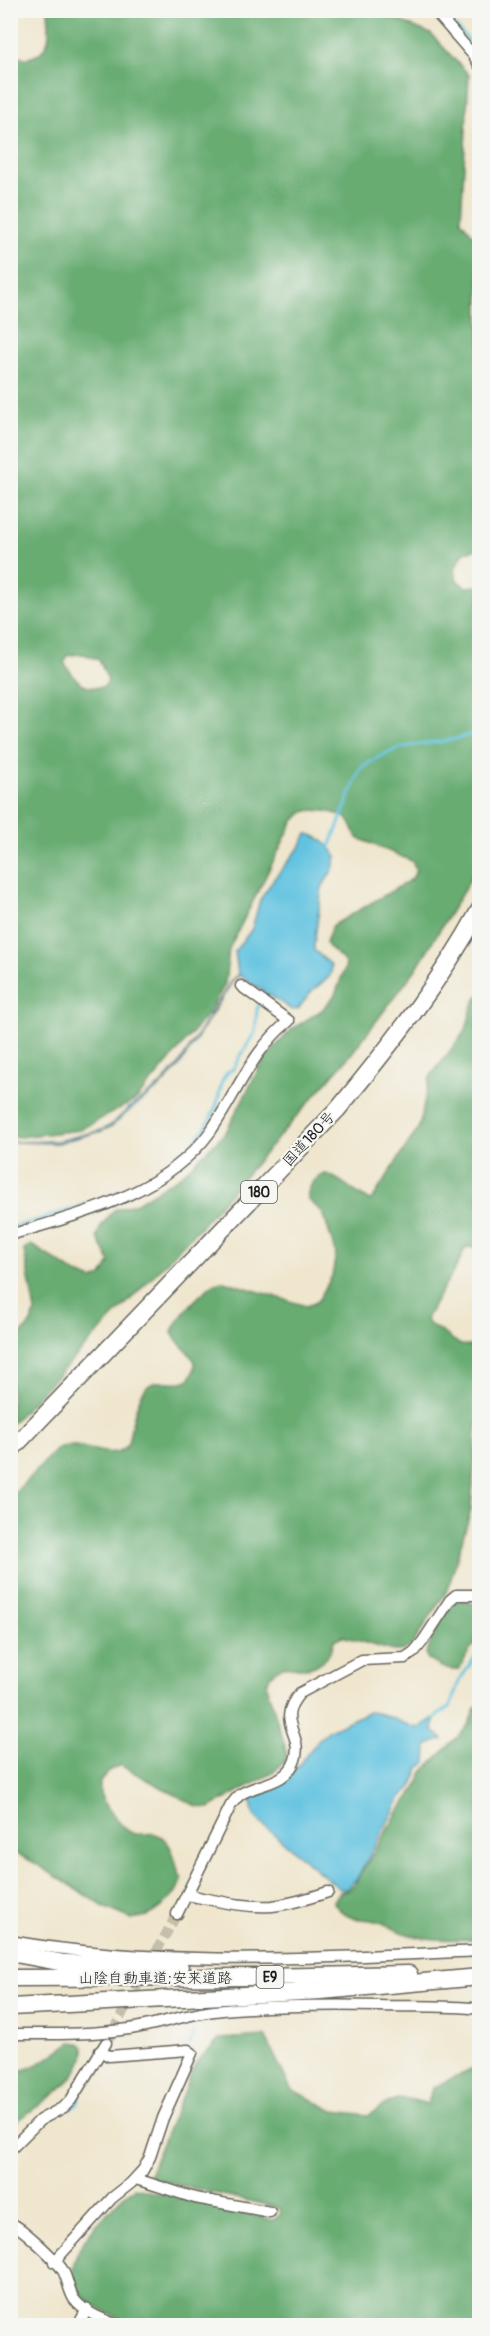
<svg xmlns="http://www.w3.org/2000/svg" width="490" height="2336" font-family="Pangolin,'Klee One',sans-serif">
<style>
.forest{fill:#67ac72;stroke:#426447;stroke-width:1.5;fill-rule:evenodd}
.water{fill:#62c3e0;stroke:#3f707e;stroke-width:1.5}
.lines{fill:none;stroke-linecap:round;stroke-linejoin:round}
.stream{stroke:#62c3e0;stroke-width:3}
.minor-tunnel{stroke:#c5beaa;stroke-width:10;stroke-dasharray:10 5;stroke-linecap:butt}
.minor-casing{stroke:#66635a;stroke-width:13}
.highway-casing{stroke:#66635a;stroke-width:19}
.minor{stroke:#fff;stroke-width:10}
.highway{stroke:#fff;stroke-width:16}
.labels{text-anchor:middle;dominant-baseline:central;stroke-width:4.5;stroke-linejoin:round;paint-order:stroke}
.shield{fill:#f6f6f2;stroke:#5d5d5c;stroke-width:1.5}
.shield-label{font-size:14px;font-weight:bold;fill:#1c1c1c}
.street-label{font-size:15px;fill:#1c1c1c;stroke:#f6f6f2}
</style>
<rect width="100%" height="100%" fill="#f6f6f2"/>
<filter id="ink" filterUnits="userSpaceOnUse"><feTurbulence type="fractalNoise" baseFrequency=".0167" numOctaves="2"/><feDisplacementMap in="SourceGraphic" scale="12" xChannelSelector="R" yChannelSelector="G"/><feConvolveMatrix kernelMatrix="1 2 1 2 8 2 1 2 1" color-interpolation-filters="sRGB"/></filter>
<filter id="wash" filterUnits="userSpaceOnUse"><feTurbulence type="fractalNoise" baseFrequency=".008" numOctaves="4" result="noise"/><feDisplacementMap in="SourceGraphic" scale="24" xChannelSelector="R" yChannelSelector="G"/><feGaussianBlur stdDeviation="1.35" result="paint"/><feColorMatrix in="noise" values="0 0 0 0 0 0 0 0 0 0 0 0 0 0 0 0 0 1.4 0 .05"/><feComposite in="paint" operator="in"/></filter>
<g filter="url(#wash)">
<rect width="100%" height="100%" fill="#efe6cd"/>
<!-- forest -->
<g class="forest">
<path d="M 48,11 L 376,11 L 431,34 L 469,75 L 461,220 L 479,242 L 480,549 L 464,552 L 454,570 L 457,580 L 465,587 L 479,586 L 479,865 L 416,969 L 352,1053 L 201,1226 L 11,1424 L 11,1346 L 31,1323 L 35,1312 L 24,1250 L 30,1245 L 35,1247 L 75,1273 L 93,1280 L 102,1276 L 110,1262 L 97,1237 L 101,1226 L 114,1210 L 137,1203 L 180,1176 L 226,1132 L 263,1060 L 292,1029 L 322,1010 L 335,995 L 346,965 C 340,952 331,954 326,942 L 332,926 L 412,879 L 416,870 L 412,861 L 358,838 C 352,832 353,823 346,818 C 337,812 313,808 304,812 C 299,814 297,819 293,822 L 229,949 L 225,984 L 218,996 L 209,1012 L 176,1053 L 136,1100 L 80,1130 L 20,1137 L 11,1136 L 10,44 L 14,54 C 22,58 28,60 37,55 C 53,45 49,27 48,11 ZM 84,654 L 99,660 L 108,680 L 104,687 C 80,690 77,680 64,663 L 68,655 Z"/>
<path d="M 479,994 L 479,1248 L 467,1247 C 462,1252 462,1257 458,1264 C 447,1282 436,1299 426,1319 L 428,1323 L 461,1345 L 471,1346 L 479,1339 L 480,1420 L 477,1425 L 471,1510 L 448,1589 L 412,1645 C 405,1651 399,1652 390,1650 L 342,1636 L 334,1640 C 332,1656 319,1669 301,1668 C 295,1668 288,1665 282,1667 C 274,1669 269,1677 266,1684 L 287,1753 L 286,1760 L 273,1773 L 209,1808 L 198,1807 L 120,1765 L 110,1770 L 100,1782 C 100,1787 99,1791 101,1796 C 105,1805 124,1832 135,1834 C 145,1836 151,1830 162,1837 C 176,1848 173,1864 182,1879 L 176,1892 L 161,1908 L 147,1916 L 132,1919 L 106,1908 L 35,1863 L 11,1851 L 11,1497 L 56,1449 C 79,1437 114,1466 128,1444 C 130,1430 137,1395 148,1386 C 163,1373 194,1397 195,1362 C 189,1351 176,1343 172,1332 C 177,1319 210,1279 224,1281 L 306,1306 L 315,1303 L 319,1299 L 332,1276 L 336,1254 L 323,1213 L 308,1199 C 306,1188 316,1176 326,1174 C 343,1179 354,1194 370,1200 L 373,1198 L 419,1127 L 430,1077 L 466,1030 L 472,1007 Z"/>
<path d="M 463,1600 L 479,1606 L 479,1643 C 469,1645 465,1661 459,1670 C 448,1672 436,1665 427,1658 L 426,1653 L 441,1620 L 451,1603 Z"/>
<path d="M 479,1704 L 479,1939 C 455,1940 428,1941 404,1933 C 397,1931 390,1926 383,1923 C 360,1915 351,1926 333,1902 L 340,1892 L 348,1890 L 354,1885 L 398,1812 L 415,1790 L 423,1772 L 460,1735 L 469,1724 L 474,1710 Z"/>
<path d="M 265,2036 L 291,2089 L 334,2111 L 369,2115 C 397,2097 396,2094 428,2104 L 432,2088 L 479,2065 L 479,2325 L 141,2325 C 80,2309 47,2280 98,2223 C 110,2211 120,2196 135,2188 L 273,2220 L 281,2214 L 279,2208 L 154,2179 L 149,2174 L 195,2064 L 220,2039 Z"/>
<path d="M 71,2042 L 80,2043 L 84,2047 C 87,2081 32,2107 11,2126 L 11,2072 L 27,2069 L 44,2061 Z"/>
</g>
<!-- water -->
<g class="water">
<path d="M 307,834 C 318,835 331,847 336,856 L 333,869 L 322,887 L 314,945 L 314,950 L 331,965 C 333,979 325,979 317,987 C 309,992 304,1002 298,1009 L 292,1010 L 239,975 L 232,982 L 179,1067 L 158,1089 L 131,1109 L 112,1126 L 102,1131 L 58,1143 L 11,1142 L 58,1141 L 102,1130 L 111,1125 L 130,1107 L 157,1088 L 178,1066 L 231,981 L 238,974 L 235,951 L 252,929 L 260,900 L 273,880 L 300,847 Z"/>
<path d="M 368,1712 C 386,1712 401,1725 419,1728 L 435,1717 L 433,1731 L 443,1739 L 427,1745 L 426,1763 L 419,1768 L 412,1787 L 402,1796 L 357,1878 L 347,1889 L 340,1889 L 262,1824 L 253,1814 L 251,1796 L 270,1790 L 288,1779 L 319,1739 L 330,1730 Z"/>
</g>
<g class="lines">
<!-- stream -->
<g class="stream">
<path d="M 456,27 L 480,52"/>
<path d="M 328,852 L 360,769 C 370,761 384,754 397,749 C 424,740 456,745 480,729"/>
<path d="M 10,1228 C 72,1210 142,1192 189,1147 C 200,1137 209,1123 215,1109 C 221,1097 218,1075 233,1069 L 255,1032 L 257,1009 L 267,990"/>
<path d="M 433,1719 L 450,1707 L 459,1681 L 480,1650"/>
<path d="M 190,2044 L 193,2035"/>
<path d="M 70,2109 L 76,2105 L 80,2097"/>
<path d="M 107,2195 L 115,2188"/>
</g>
</g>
</g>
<g filter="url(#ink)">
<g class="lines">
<!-- minor-tunnel -->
<path class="minor-tunnel" d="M 106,2043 L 177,1914"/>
<!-- minor casing -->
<g class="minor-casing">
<g id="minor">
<path d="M 434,10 L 474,56 L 480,66"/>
<path d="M 10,1235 C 80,1214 165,1194 210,1132 C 236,1095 252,1050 289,1021 L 241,986"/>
<path d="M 187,1895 C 214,1900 244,1908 272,1906 C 291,1904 310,1898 328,1892"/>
<path d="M 177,1914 L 231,1805 C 234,1801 237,1797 241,1794 C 259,1783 287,1784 295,1760 C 304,1733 274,1722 300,1693 L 362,1660 L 405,1658 L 414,1652 L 423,1641 L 450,1600 L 456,1595 L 480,1595"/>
<path d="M 10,1941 C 164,1968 324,1958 480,1951"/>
<path d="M 10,2034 C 50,2034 90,2035 129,2029 C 158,2025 186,2014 214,2011 C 269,2005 324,2005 379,2006 C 413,2007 446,2005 480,2009"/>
<path d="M 10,2150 L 40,2120 L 64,2107 L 71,2100 L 106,2043"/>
<path d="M 136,2179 L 195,2198 L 270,2212"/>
<path d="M 10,2223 C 21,2226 55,2259 62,2269 C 68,2278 68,2290 74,2299 C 83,2312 107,2322 122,2326"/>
<path d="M 54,2262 L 112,2198 L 131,2183 L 143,2170 L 150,2157 L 163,2118 L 192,2053 L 188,2050 L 109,2056 L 100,2051"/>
<path d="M 78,2326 L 87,2309"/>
</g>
</g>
<!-- highway casing -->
<g class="highway-casing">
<g id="highway">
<path d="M 10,1451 L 338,1109 C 390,1046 441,981 480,909"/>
<path d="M 10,1953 L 64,1963 L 180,1967"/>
<path d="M 10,1978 L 262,1977 L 409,1974"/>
<path d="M 10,2007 L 321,1991 L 480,1977"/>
</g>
</g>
<!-- minor -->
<use href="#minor" class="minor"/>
<!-- highway -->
<use href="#highway" class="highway"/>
</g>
</g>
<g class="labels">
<!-- shield labels -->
<g class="shield">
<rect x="241" y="1181" width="36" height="22" rx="4.5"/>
<rect x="256.5" y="1966" width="27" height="22" rx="4.5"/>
</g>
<g class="shield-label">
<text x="259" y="1192">180</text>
<text x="270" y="1977">E9</text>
</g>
<!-- street labels -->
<g class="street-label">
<text transform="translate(309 1139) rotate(-47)">国道180号</text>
<text x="155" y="1978">山陰自動車道;安来道路</text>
</g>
</g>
<!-- margin -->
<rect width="490" height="2336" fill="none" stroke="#f6f6f2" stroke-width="36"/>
</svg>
